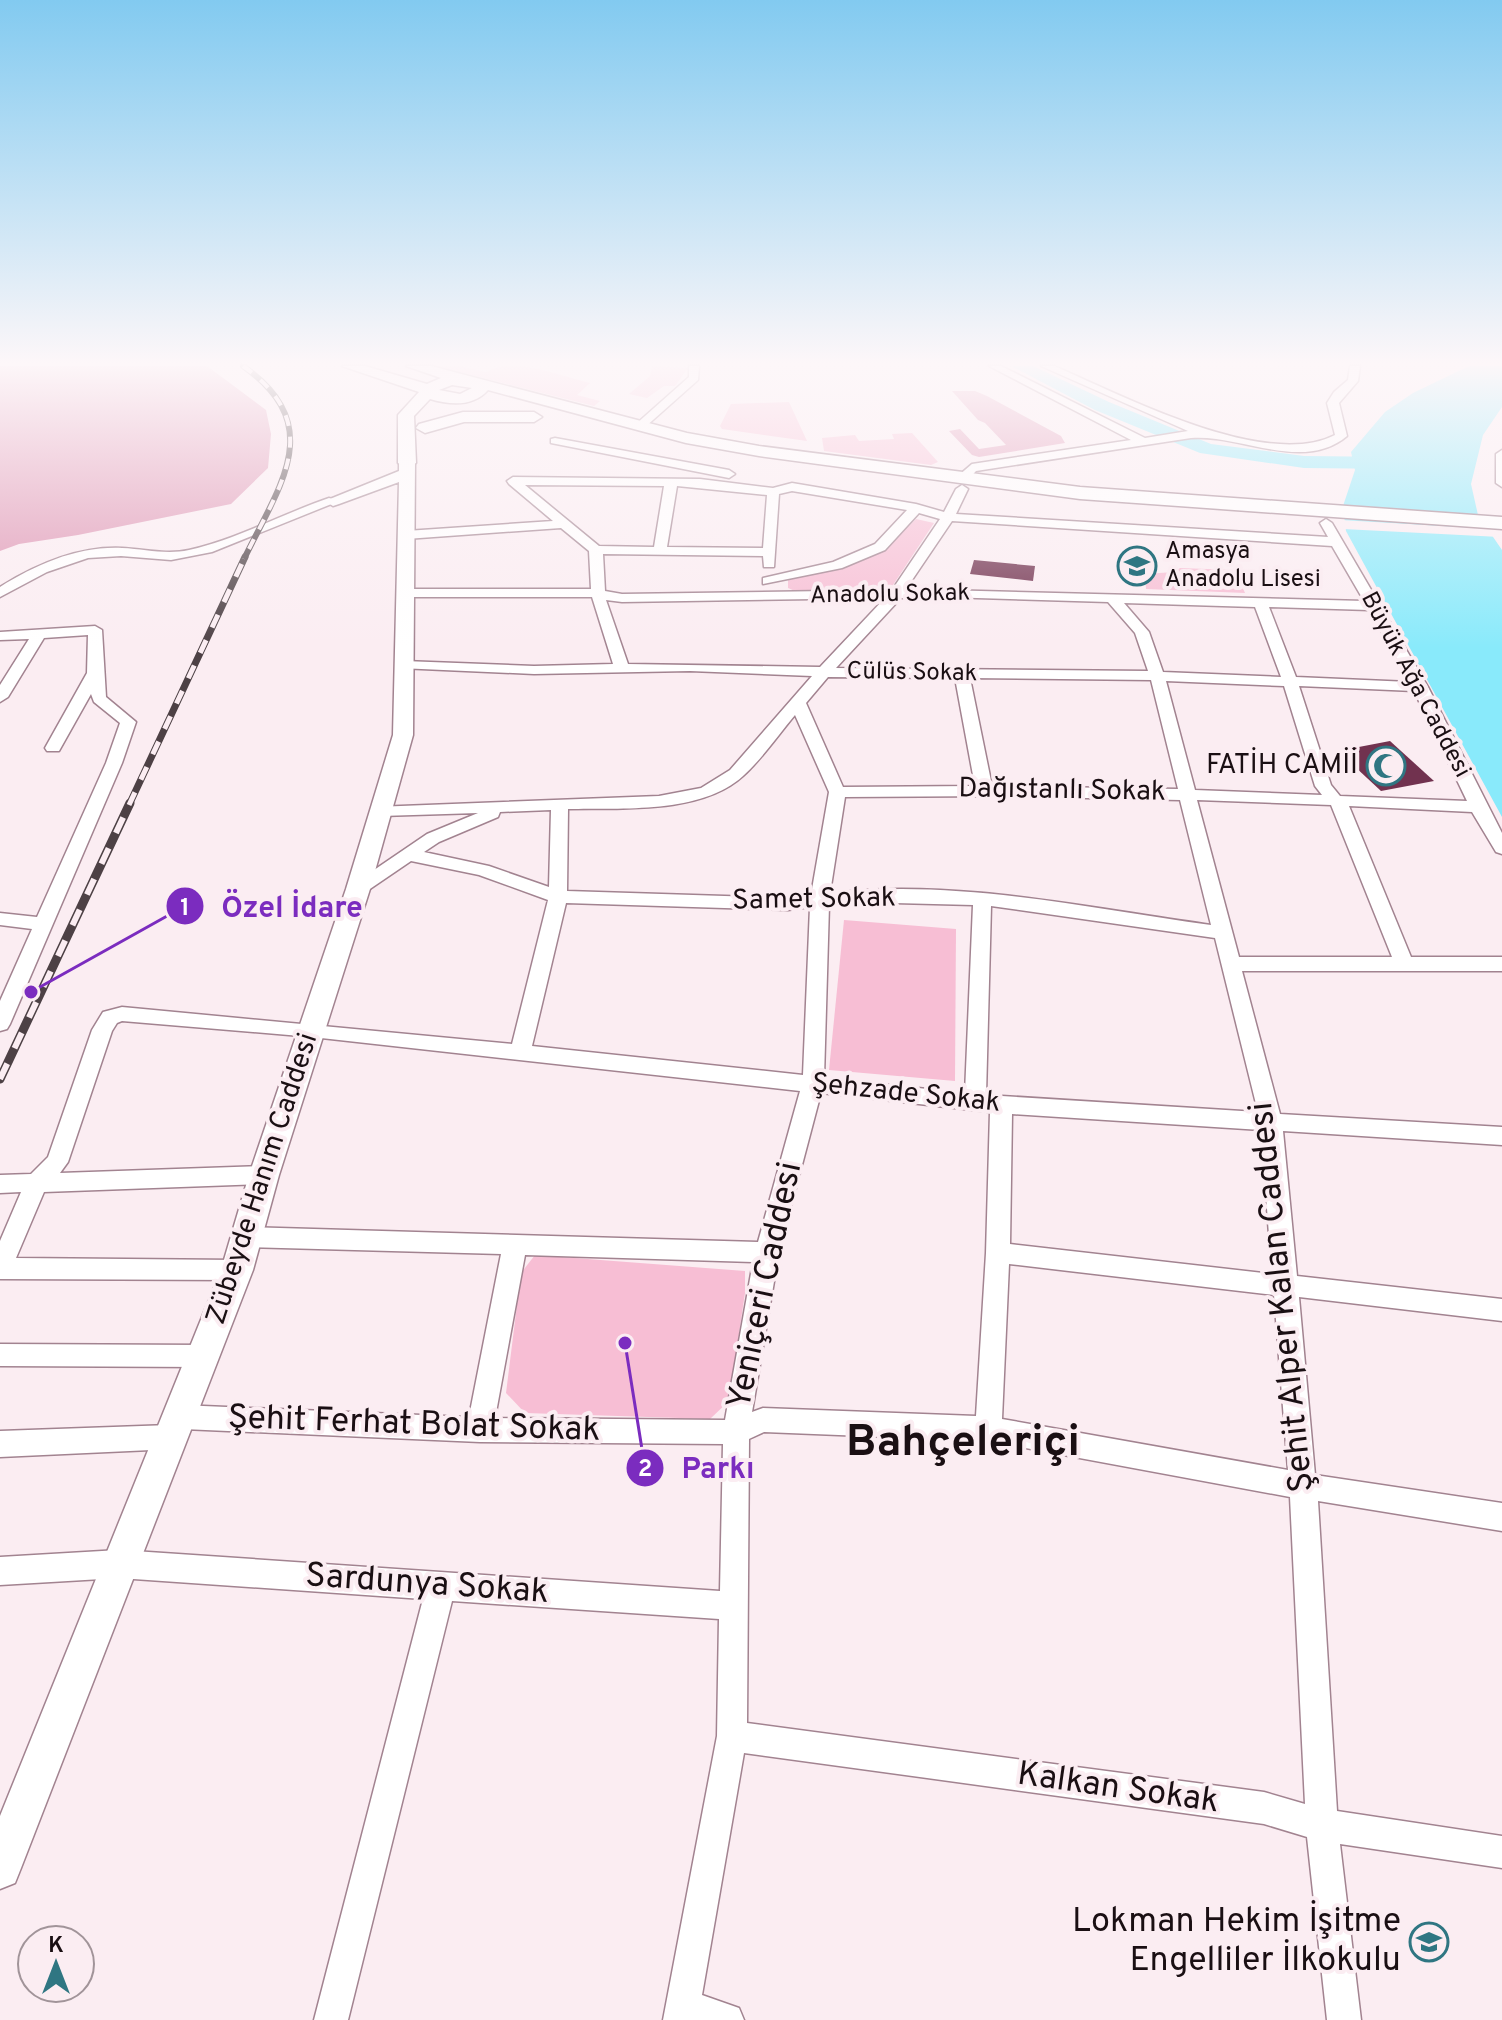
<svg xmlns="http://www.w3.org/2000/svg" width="1502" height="2020" font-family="Overpass,sans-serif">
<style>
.green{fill:#f7bed4}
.forest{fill:#de96b4}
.water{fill:#89eafb}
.pier{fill:#fbedf2}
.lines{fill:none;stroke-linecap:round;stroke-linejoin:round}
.river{fill:#89eafb;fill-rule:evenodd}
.building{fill:#71324f}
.minor-casing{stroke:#a28390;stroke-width:3}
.major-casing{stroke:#a28390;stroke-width:3}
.highway-casing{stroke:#a28390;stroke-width:3}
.minor{fill:#fff;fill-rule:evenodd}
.major{fill:#fff;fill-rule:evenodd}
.highway{fill:#fff;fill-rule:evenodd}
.rail-far2-casing{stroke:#4d4145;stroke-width:6}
.rail-far1-casing{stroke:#4d4145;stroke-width:7}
.rail-casing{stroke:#4d4145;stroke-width:9}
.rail-far2{stroke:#fbedf2;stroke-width:4;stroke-dasharray:11;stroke-linecap:butt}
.rail-far1{stroke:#fbedf2;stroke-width:5;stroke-dasharray:14;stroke-linecap:butt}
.rail{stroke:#fbedf2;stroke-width:6;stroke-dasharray:17;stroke-linecap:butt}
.labels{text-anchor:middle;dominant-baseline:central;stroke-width:8;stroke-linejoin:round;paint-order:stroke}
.far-poi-label{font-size:24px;fill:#1a0f13;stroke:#fbedf2;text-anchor:start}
.far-street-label{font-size:24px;fill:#1a0f13;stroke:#fbedf2}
.poi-label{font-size:28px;fill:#1a0f13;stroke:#fbedf2;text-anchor:end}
.street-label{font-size:28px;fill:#1a0f13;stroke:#fbedf2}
.near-street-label{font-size:34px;fill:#1a0f13;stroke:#fbedf2}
.near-poi-label{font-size:34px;fill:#1a0f13;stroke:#fbedf2;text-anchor:end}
.near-district-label{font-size:44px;font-weight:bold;fill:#1a0f13;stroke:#fbedf2}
.leader{fill:none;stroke:#7b2cbf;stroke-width:3}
.callout-dot{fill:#7b2cbf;stroke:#fbedf2;stroke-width:3}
.mark-label{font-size:24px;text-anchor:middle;font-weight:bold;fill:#fff}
.callout-label{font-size:30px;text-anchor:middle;font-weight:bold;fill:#7b2cbf;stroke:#fbedf2;stroke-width:8;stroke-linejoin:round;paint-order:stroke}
</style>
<rect width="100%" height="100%" fill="#fbedf2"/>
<!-- green -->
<g class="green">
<path d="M 436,366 L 459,366 L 486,372 C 514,356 560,376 590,383 L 577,395 L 600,401 L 594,406 Z"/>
<path d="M 652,366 L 688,368 L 675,386 L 664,386 L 647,398 L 629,394 L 650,376 Z"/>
<path d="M 789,402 L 807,441 L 722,429 L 720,426 L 731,404 Z"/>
<path d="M 912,433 L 938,462 L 931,465 L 824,451 L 822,438 L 855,435 L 859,441 L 894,439 L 892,434 Z"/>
<path d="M 916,519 L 934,523 L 889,591 L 795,591 L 788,588 L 788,579 L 842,568 L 882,552 Z"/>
<path d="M 1180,568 L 1235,570 L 1245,593 L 1146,589 L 1145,574 L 1174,572 Z"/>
<path d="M 844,920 L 956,929 L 955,1081 L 829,1070 Z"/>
<path d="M 535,1255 L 745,1271 L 745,1293 L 729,1401 L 710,1419 L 525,1413 L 506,1393 L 521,1273 Z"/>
</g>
<!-- forest -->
<g class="forest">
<path d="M 0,366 L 207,366 L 266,410 L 271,434 L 268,468 L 231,504 L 78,535 L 19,544 L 0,551 Z"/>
<path d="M 952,391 L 975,391 L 987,396 L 1061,436 L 1065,443 L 979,457 L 972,455 L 949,431 L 960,429 L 979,449 L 1006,445 L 985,423 L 978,420 Z"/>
</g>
<!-- water -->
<path class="water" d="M 1469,366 L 1502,366 L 1502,407 L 1483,435 L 1471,484 L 1478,515 L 1502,550 L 1502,817 L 1346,531 L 1343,506 L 1355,470 L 1351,452 L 1385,412 L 1413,393 Z"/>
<!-- pier -->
<path class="pier" d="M 1341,520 L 1493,529 L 1500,537 L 1343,529 Z"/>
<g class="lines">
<!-- river -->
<path class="river" d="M 1011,366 L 1033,366 L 1109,402 L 1211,444 L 1304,456 L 1400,457 L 1410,463 L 1400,469 L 1304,468 L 1200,453 L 1095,410 Z"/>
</g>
<!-- building -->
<g class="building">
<path d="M 974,560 L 1035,566 L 1033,581 L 970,574 Z"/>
<path d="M 1390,741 L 1434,781 L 1381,791 L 1338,751 Z"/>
</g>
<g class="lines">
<!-- minor casing -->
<g class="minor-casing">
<g id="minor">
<path d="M 689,366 L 699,366 L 698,380 L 644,428 L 636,428 L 636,424 L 689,377 Z"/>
<path d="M 989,366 L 1001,366 L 1145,438 L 1188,431 L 1041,366 L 1054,366 C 1122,395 1265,471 1335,435 L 1327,403 L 1334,392 L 1348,380 L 1350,366 L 1360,366 L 1358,381 L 1339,403 L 1347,436 C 1303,473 1240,434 1191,438 L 976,471 L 966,482 L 958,482 L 958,476 L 972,464 L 1131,440 Z"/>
<path d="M 555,438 L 729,470 L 735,474 L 729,478 L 551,443 L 551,439 Z"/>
<path d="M 1502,450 L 1502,487 L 1496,483 L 1496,454 Z"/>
<path d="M 513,477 L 700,479 L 773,488 L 792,483 L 916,504 L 944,512 L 956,489 L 962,485 L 968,489 L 956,514 L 1328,537 L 1320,523 L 1326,519 L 1332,523 L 1428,687 L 1502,833 L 1502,854 L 1496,852 L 1472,812 L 1349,806 L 1411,957 L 1502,957 L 1502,971 L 1242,971 L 1280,1114 L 1502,1127 L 1502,1145 L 1283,1131 L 1297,1276 L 1502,1299 L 1502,1321 L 1299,1297 L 1315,1475 L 1502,1503 L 1502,1531 L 1318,1501 L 1337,1811 L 1502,1836 L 1502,1868 L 1340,1844 L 1361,2020 L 1327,2020 L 1307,1837 L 1264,1824 L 744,1753 L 702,1995 L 739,2008 L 744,2020 L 663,2020 L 717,1736 L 719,1619 L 452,1601 L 348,2020 L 314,2020 L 423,1599 L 119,1578 L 0,1585 L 0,1557 L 119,1550 L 720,1591 L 723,1444 L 480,1442 L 183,1429 L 186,1437 L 182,1446 L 173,1449 L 0,1457 L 0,1431 L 170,1425 L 167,1417 L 171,1408 L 180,1405 L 469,1417 L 501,1254 L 246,1247 L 238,1244 L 234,1237 L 238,1230 L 246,1227 L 758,1242 L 800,1091 L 312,1037 L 122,1021 L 117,1023 L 112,1031 L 68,1162 L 60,1173 L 264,1166 L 272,1169 L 275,1175 L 272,1181 L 264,1184 L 44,1192 L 16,1258 L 237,1260 L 245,1263 L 249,1270 L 245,1277 L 237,1280 L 0,1279 L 0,1241 L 21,1192 L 0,1193 L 0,1175 L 31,1174 L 48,1157 L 92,1030 L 103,1012 L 122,1007 L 512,1044 L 548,900 L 479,875 L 411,861 L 364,893 L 352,893 L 349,889 L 352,885 L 427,834 L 478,813 L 381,816 L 372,811 L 375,807 L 659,796 L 701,788 L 730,770 L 812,676 L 690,671 L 534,674 L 399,668 L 397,665 L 404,661 L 534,666 L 613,664 L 592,597 L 405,597 L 398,593 L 405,589 L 591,589 L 589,551 L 561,528 L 406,539 L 400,535 L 406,531 L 553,521 L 509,484 L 507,481 ZM 525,485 L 664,486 L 654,547 L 599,546 ZM 677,486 L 767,495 L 763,548 L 667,547 ZM 792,491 L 907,510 L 875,544 L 833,562 L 763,578 L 763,584 L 842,568 L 885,550 L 919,513 L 940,519 L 892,590 L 622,594 L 605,591 L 603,554 L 763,556 L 764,567 L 774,567 L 779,494 ZM 952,521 L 1332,546 L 1364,601 L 906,589 ZM 944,597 L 1108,602 L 1135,633 L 1148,671 L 836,668 L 901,598 ZM 885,598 L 820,667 L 628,664 L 606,600 L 622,602 ZM 1124,603 L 1255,607 L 1281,677 L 1163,672 L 1149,632 ZM 1269,607 L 1369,610 L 1410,682 L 1296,677 ZM 828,677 L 955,678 L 975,786 L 843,787 L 806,703 ZM 970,678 L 1151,680 L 1178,789 L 992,786 ZM 1166,681 L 1284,686 L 1315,786 L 1322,795 L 1195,790 ZM 1299,686 L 1414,691 L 1467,801 L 1340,796 L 1331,785 ZM 795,715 L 829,792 L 811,895 L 788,898 L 567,891 L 568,809 C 621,808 702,814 743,776 C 762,759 778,735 795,715 ZM 998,796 L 1180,800 L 1211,925 C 1088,908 954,878 830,893 L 845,797 ZM 1197,800 L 1331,805 L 1392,957 L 1239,957 ZM 551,810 L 549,887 L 489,866 L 424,852 L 439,842 L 498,817 L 500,812 ZM 855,902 L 973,905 L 965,1093 L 824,1078 L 829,905 ZM 566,903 L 788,910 L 810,907 L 803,1075 L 532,1046 ZM 991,906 L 1215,938 L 1258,1112 L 986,1095 ZM 821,1093 L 990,1112 L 986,1253 L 976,1416 L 763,1408 L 752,1412 L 779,1252 ZM 1012,1114 L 1261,1130 L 1272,1274 L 1010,1244 ZM 525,1255 L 753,1262 L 725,1420 L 495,1418 ZM 1009,1264 L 1274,1295 L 1288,1470 L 1002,1419 ZM 764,1432 L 988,1441 L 1290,1497 L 1305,1804 L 1264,1792 L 747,1723 L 749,1439 Z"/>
<path d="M 329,498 L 339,501 L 212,552 L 171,560 L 121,556 L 88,558 L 47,572 L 0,597 L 0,587 C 37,564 78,546 122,548 C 145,549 166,555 189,550 C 238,539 282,514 329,498 Z"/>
<path d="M 95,626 L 102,630 L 106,697 L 136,722 L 122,763 L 10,1024 L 7,1029 L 0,1031 L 0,1001 L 32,929 L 0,925 L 0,913 L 37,917 L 106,763 L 120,723 L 94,702 L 91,694 L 59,751 L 47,751 L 45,748 L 87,673 L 88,635 L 44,638 L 8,697 L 0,702 L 0,685 L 29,639 L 0,640 L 0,632 Z"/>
<path d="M 0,1344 L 205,1345 L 214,1348 L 218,1356 L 214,1364 L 205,1367 L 0,1366 Z"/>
</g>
</g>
<!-- major casing -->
<g class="major-casing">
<path id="major" d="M 407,458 L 415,463 L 413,735 L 370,889 L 279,1175 L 253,1270 L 21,1868 L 15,1883 L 0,1889 L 0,1816 L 221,1270 L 249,1175 L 346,889 L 393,735 L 399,482 L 339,504 L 333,506 L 325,501 L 399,471 L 399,463 Z"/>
</g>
<!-- highway casing -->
<g class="highway-casing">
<g id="highway">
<path d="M 342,366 L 365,366 L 427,384 L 441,378 L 406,366 L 431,366 L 687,433 L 759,446 L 1080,487 L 1502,517 L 1502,529 L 1080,499 L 759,456 L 686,443 L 488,390 C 473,407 450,405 430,399 L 414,416 L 416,463 L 407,468 L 398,463 L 398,415 L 419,392 ZM 452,385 L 472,388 L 460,394 L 439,390 Z"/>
<path d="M 463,412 L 534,412 L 542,417 L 534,422 L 464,422 L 425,433 L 416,428 L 419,424 Z"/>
</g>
</g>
<!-- minor -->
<use href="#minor" class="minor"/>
<!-- major -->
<use href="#major" class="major"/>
<!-- highway -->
<use href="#highway" class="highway"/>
<!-- rail-far2 casing -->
<g class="rail-far2-casing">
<path id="rail-far2" d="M 243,366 C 328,426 279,486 244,559"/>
</g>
<!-- rail-far1 casing -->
<g class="rail-far1-casing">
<path id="rail-far1" d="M 129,805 L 245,557"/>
</g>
<!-- rail casing -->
<g class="rail-casing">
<path id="rail" d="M 0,1079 L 130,803"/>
</g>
<!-- rail-far2 -->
<use href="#rail-far2" class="rail-far2"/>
<!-- rail-far1 -->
<use href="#rail-far1" class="rail-far1"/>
<!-- rail -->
<use href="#rail" class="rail"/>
</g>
<!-- sky -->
<linearGradient id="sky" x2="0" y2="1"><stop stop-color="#82caf0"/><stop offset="0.56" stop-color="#fdf7f9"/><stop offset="1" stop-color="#fdf7f9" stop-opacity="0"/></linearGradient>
<rect width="1502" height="648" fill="url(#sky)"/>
<!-- icons -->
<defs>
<g id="school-ring" transform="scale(2)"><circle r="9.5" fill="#fbedf2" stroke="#2f7682" stroke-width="1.5"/><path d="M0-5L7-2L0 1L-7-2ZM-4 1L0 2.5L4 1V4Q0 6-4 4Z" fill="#2f7682"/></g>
<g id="mosque-ring" transform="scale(2)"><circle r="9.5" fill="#fbedf2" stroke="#2f7682" stroke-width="1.5"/><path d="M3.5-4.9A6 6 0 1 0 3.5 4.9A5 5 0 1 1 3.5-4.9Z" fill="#2f7682"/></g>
</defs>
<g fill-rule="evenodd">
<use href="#school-ring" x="1137" y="566"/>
<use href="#mosque-ring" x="1386" y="766"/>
<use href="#school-ring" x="1429" y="1942"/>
</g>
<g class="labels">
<!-- far-poi labels -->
<g class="far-poi-label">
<text x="1165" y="552">Amasya<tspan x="1165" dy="28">Anadolu Lisesi</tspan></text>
</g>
<!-- far-street labels -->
<g class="far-street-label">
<text transform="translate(890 595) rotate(-1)">Anadolu Sokak</text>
<text transform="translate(912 673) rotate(1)">Cülüs Sokak</text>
<text transform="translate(1415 685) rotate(62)">Büyük Ağa Caddesi</text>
</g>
<!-- poi labels -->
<g class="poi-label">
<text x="1358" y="766">FATİH CAMİİ</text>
</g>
<!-- street labels -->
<g class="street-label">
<text transform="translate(1062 791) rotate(1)">Dağıstanlı Sokak</text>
<text transform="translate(814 900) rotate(-1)">Samet Sokak</text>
<text transform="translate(906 1094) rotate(6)">Şehzade Sokak</text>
<text transform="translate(263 1179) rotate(-72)">Zübeyde Hanım Caddesi</text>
</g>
<!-- near-street labels -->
<g class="near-street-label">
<text transform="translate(766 1286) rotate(-78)">Yeniçeri Caddesi</text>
<text transform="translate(1283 1297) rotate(-96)">Şehit Alper Kalan Caddesi</text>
<text transform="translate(414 1425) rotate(2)">Şehit Ferhat Bolat Sokak</text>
<text transform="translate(427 1585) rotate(4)">Sardunya Sokak</text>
<text transform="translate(1118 1789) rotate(8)">Kalkan Sokak</text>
</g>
<!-- near-poi labels -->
<g class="near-poi-label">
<text x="1401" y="1922">Lokman Hekim İşitme<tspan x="1401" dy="39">Engelliler İlkokulu</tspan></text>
</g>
<!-- near-district labels -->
<g class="near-district-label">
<text x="963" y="1444">Bahçeleriçi</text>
</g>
</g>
<!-- callouts -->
<path class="leader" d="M31 992L185 906M625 1343L645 1468"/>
<g class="callout-dot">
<circle cx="31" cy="992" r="8"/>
<circle cx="625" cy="1343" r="8"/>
<circle cx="185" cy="906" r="20"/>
<circle cx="645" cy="1468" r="20"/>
</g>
<g class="mark-label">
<text x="185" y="915">1</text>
<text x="645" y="1476">2</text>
</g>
<g class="callout-label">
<text x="292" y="917">Özel İdare</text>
<text x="718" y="1478">Parkı</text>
</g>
<!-- north arrow -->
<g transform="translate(56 1964)"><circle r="38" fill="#fbedf2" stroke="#a19499" stroke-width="2"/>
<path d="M0-6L14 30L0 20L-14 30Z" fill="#2f7682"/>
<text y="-12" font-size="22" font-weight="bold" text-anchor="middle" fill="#1a0f13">K</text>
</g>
</svg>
